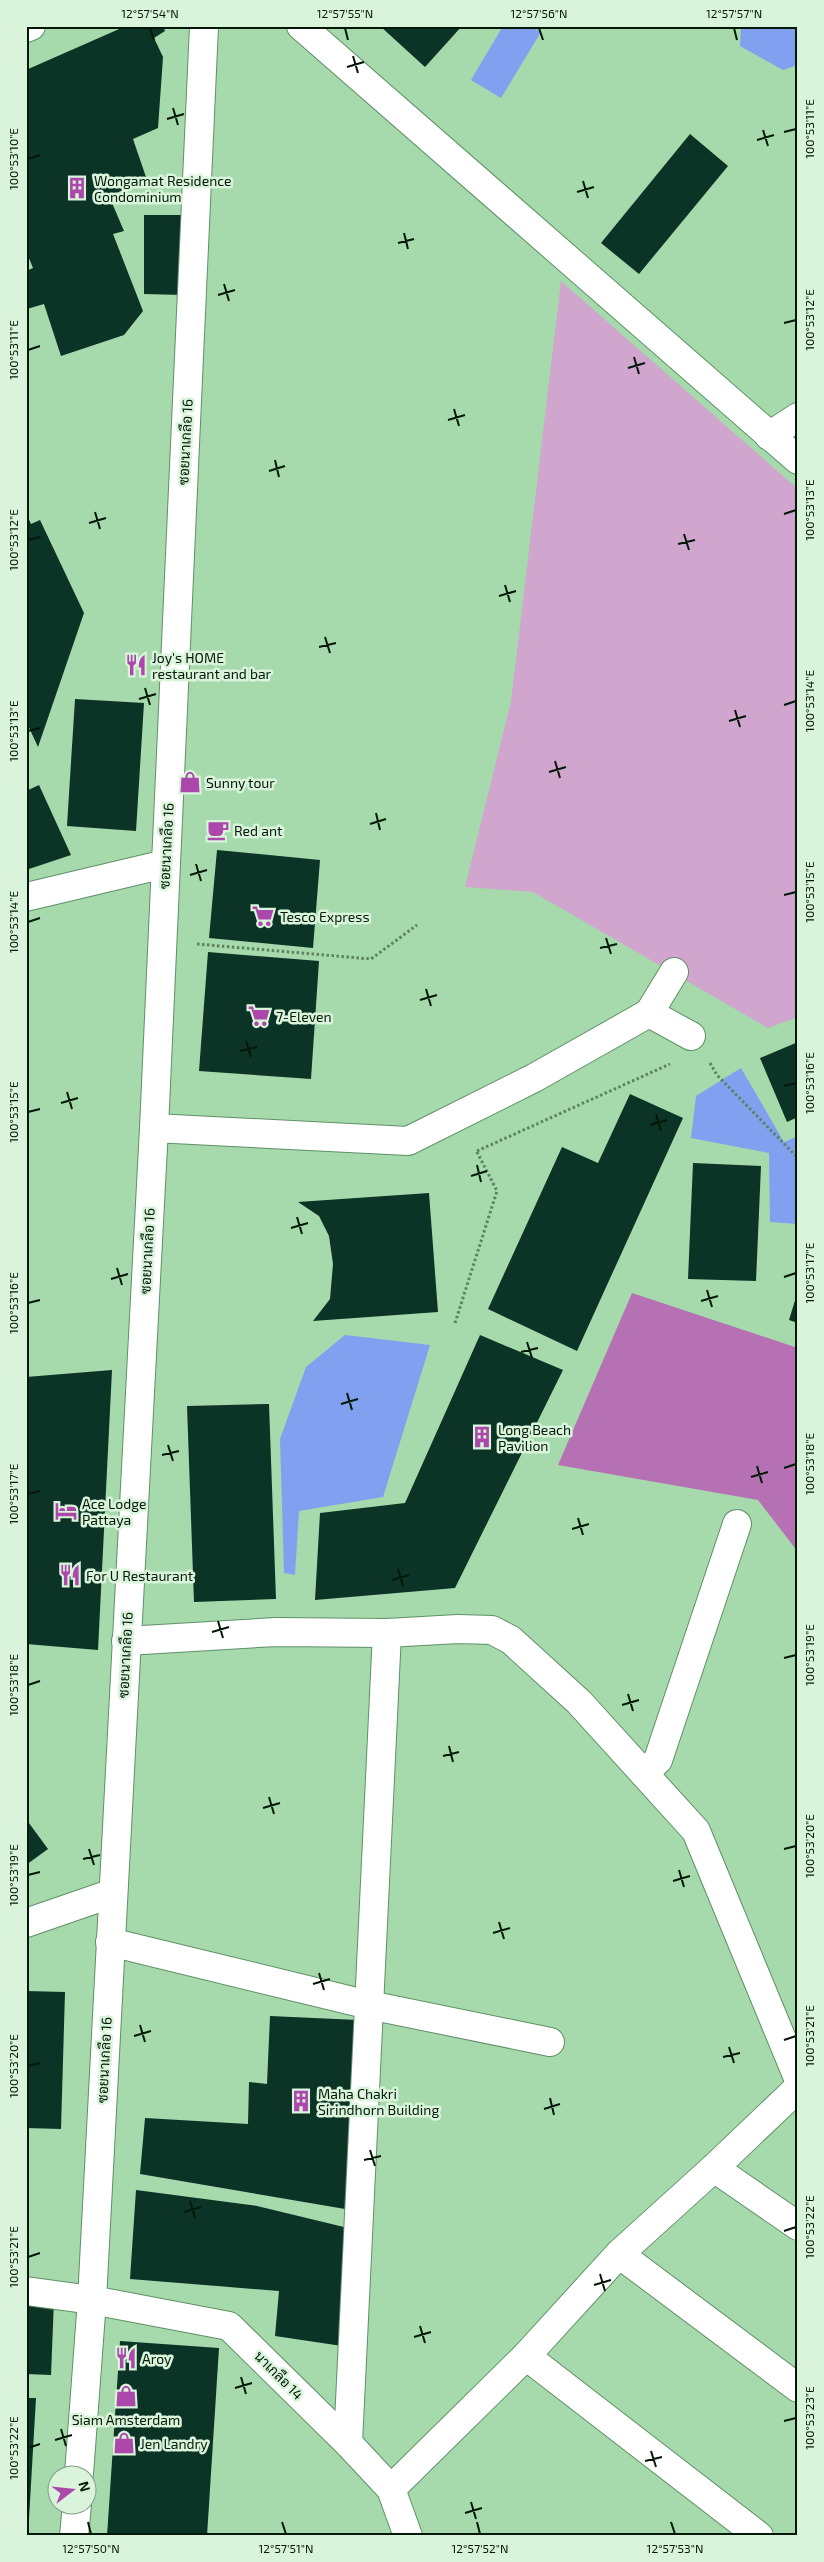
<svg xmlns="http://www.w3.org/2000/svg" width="824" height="2562" font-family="'Exo 2',Sarabun,sans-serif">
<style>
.green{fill:#d0a5ce}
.forest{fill:#b571b3}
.water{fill:#82a0f0}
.building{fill:#0b3326}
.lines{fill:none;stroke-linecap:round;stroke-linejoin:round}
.minor-casing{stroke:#5f9066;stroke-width:30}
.path{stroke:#5c8261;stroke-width:3;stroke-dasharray:2.5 2.5;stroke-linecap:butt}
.minor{stroke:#fff;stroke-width:28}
.ticks{fill:none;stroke:#041808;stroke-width:2}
.labels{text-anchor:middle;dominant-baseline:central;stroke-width:5;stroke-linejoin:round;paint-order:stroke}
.poi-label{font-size:14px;fill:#041808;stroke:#daf4dc;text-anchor:start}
.street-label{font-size:14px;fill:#041808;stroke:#daf4dc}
.neatline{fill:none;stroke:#041808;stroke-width:2}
.ticks-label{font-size:12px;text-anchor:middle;fill:#041808}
</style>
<rect width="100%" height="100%" fill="#a6daac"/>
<!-- green -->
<path class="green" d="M 561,281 L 798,489 L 798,1017 L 768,1028 L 533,892 L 465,887 L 511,701 Z"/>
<!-- forest -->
<path class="forest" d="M 632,1293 L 798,1348 L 798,1552 L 758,1500 L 558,1465 Z"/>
<!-- water -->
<g class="water">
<path d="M 503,26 L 531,26 L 541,32 L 501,98 L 471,80 Z"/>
<path d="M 741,26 L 798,26 L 798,65 L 783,70 L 740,46 Z"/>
<path d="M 741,1068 L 784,1142 L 798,1136 L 798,1224 L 770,1222 L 769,1153 L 691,1138 L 696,1096 Z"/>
<path d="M 345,1335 L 430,1345 L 383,1497 L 299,1511 L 295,1575 L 284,1573 L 280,1439 L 306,1367 Z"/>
</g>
<!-- building -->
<g class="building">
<path d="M 126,26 L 163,26 L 165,31 L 154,38 L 163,57 L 158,128 L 133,139 L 147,180 L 109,196 L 124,231 L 113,234 L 143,311 L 124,335 L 61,356 L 44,304 L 27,309 L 26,306 L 26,271 L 33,268 L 26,251 L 26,70 Z"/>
<path d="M 380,26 L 462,26 L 425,67 Z"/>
<path d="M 690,134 L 728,166 L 639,274 L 601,243 Z"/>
<path d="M 144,215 L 183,215 L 183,295 L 144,294 Z"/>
<path d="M 26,513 L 31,524 L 40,520 L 84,613 L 38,747 L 26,721 Z"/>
<path d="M 75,699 L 144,703 L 136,831 L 67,826 Z"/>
<path d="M 39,785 L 71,855 L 26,870 L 26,791 Z"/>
<path d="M 217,850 L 320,860 L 313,948 L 209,938 Z"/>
<path d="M 208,952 L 319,961 L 311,1079 L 199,1071 Z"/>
<path d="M 798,1042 L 798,1117 L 787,1122 L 760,1058 Z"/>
<path d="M 630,1094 L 683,1118 L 577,1351 L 488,1309 L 562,1147 L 598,1163 Z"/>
<path d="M 693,1163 L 761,1166 L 756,1281 L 688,1279 Z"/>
<path d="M 429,1193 L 438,1312 L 313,1321 L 330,1299 L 333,1264 L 329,1236 L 319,1216 L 298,1202 Z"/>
<path d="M 797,1294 L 798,1294 L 798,1323 L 789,1320 Z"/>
<path d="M 480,1335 L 563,1370 L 455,1588 L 315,1600 L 320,1513 L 405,1503 Z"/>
<path d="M 112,1370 L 98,1650 L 26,1644 L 26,1377 Z"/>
<path d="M 269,1404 L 276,1599 L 194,1602 L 187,1406 Z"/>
<path d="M 26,1819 L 48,1849 L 26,1865 Z"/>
<path d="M 26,1991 L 65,1992 L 61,2129 L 26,2128 Z"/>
<path d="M 270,2016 L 358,2020 L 345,2209 L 140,2174 L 145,2118 L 248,2124 L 249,2082 L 267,2084 Z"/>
<path d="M 136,2190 L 257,2206 L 348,2228 L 342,2346 L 275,2336 L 279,2291 L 130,2279 Z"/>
<path d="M 26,2299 L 54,2300 L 51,2375 L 26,2374 Z"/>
<path d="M 120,2341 L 219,2348 L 207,2536 L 107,2536 Z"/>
<path d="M 26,2398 L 36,2398 L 28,2536 L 26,2536 Z"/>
</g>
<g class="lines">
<!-- minor casing -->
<g class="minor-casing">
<g id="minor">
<path d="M 301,26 L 798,460"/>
<path d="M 26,28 L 31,26"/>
<path d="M 769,436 L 798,417"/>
<path d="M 26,897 L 165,864"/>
<path d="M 649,1013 L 674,972"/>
<path d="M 154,1128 L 408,1141 L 534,1078 L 649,1013 L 691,1036"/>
<path d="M 126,1641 L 276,1632 L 387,1633 L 458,1629 L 492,1630 L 511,1640 L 579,1702 L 696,1831 L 798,2078"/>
<path d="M 644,1773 L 658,1760 L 663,1745 L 737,1524"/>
<path d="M 26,1923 L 113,1893"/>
<path d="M 110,1942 L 369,2005 L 550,2042"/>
<path d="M 714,2168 L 798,2226"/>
<path d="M 619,2254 L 798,2388"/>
<path d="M 26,2291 L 92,2300 L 229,2326 L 348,2443 L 391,2489 L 408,2536"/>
<path d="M 526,2356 L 759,2536"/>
<path d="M 348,2443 L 387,1633"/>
<path d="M 79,2474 L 92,2300 L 154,1128 L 204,26"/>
<path d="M 391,2489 L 526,2356 L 619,2254 L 714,2168 L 798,2088"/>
<path d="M 74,2536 L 77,2504"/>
</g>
</g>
<!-- path -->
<g class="path">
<path d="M 197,944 L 371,959 L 417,925"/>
<path d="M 710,1063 L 717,1075 L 798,1158"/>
<path d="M 477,1151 L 670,1064"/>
<path d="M 455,1323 L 497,1191 L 476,1150"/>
</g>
<!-- minor -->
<use href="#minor" class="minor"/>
</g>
<!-- ticks -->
<path class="ticks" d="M 150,28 L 154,40M 345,28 L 348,40M 539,28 L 543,40M 734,28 L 737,40M 353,56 L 358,73M 347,67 L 364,62M 173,108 L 178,125M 167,119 L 184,114M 763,130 L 768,146M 784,132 L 796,129M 757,140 L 774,135M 28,159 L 40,155M 583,181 L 588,198M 577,192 L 594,187M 404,233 L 408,249M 398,243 L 414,239M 224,284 L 229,301M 218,295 L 235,290M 784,323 L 796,320M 28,350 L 40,346M 634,357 L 639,374M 628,368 L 645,363M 454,409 L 459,426M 448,420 L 465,415M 275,460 L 279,477M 269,471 L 285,466M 95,512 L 100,529M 784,514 L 796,510M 89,523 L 106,518M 684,534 L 689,550M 28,540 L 40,537M 678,544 L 695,540M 505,585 L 510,602M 499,596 L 516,591M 325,637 L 330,653M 319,647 L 336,643M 145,688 L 150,705M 139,699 L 156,694M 784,705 L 796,701M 735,710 L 740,727M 729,721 L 746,716M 28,731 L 40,728M 555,761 L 560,778M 549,772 L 566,767M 376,813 L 380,830M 370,824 L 386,819M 196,864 L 201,881M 190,875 L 207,870M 784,895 L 796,892M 28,922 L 40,918M 606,938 L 611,954M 600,948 L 617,944M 426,989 L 431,1006M 420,1000 L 437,995M 246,1041 L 251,1057M 240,1051 L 257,1047M 784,1086 L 796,1083M 67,1092 L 72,1109M 61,1103 L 78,1098M 28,1112 L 40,1109M 656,1114 L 661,1131M 650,1125 L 667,1120M 477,1165 L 481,1182M 471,1176 L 487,1171M 297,1217 L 302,1234M 291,1228 L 308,1223M 117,1268 L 122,1285M 784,1277 L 796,1273M 111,1279 L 128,1274M 707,1290 L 712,1307M 701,1301 L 718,1296M 28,1303 L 40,1300M 527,1342 L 532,1358M 521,1352 L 538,1348M 347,1393 L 352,1410M 341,1404 L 358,1399M 168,1445 L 173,1461M 162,1455 L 179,1451M 757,1466 L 762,1483M 784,1468 L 796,1464M 751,1477 L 768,1472M 28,1494 L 40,1491M 578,1518 L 583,1535M 572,1529 L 589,1524M 398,1569 L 403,1586M 392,1580 L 409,1575M 218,1621 L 223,1638M 212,1632 L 229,1627M 784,1658 L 796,1655M 28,1685 L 40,1681M 628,1694 L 633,1711M 622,1705 L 639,1700M 449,1746 L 453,1762M 443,1756 L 459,1752M 269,1797 L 274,1814M 263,1808 L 280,1803M 89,1849 L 94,1865M 784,1849 L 796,1846M 83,1859 L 100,1855M 679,1870 L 684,1887M 28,1875 L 40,1872M 673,1881 L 690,1876M 499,1922 L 504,1939M 493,1933 L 510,1928M 319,1973 L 324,1990M 313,1984 L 330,1979M 140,2025 L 145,2042M 134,2036 L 151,2031M 784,2040 L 796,2036M 729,2047 L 734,2063M 723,2057 L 740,2053M 28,2066 L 40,2063M 550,2098 L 554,2115M 544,2109 L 560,2104M 370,2150 L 375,2166M 364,2160 L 381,2156M 190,2201 L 195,2218M 184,2212 L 201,2207M 784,2231 L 796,2227M 28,2257 L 40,2253M 600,2274 L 605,2291M 594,2285 L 611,2280M 420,2326 L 425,2343M 414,2337 L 431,2332M 241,2377 L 246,2394M 235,2388 L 252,2383M 784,2421 L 796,2418M 61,2429 L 66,2446M 55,2440 L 72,2435M 28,2448 L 40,2444M 651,2451 L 656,2467M 645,2461 L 662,2457M 471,2502 L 476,2519M 465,2513 L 482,2508M 88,2522 L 91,2534M 282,2522 L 286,2534M 477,2522 L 480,2534M 671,2522 L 675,2534"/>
<!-- icons -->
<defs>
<g id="building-bare" transform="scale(1.725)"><path d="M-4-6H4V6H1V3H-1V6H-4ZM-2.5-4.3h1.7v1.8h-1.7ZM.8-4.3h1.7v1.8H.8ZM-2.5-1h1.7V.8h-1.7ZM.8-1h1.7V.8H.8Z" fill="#ac47ac" stroke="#daf4dc" stroke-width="2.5" paint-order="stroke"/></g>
<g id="restaurant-bare" transform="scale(1.725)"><path d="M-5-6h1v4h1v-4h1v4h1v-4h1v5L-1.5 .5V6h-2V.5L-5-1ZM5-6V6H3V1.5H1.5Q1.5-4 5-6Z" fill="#ac47ac" stroke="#daf4dc" stroke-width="2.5" paint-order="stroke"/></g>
<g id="shop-bare" transform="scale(1.725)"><path d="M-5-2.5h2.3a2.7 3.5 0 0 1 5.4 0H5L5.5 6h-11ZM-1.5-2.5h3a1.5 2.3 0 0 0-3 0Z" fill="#ac47ac" stroke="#daf4dc" stroke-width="2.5" paint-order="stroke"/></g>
<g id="cafe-bare" transform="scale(1.725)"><path d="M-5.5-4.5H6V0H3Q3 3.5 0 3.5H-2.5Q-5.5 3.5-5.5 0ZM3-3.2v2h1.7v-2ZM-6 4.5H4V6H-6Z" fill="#ac47ac" stroke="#daf4dc" stroke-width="2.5" paint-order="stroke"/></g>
<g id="supermarket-bare" transform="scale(1.725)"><path d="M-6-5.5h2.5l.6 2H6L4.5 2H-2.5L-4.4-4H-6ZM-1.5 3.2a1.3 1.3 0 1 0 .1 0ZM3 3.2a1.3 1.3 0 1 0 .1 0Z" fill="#ac47ac" stroke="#daf4dc" stroke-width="2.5" paint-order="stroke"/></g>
<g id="hotel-bare" transform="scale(1.725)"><path d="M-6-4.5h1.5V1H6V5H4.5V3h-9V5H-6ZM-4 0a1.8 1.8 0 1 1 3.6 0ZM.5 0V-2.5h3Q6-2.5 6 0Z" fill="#ac47ac" stroke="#daf4dc" stroke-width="2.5" paint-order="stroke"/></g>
</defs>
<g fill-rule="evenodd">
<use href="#building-bare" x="77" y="188"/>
<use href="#restaurant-bare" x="136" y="665"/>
<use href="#shop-bare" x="190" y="782"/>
<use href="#cafe-bare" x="218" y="830"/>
<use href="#supermarket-bare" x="263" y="916"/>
<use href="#supermarket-bare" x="259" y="1016"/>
<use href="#building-bare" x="482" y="1437"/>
<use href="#hotel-bare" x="66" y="1511"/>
<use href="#restaurant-bare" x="70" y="1575"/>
<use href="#building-bare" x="301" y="2101"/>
<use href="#restaurant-bare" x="126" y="2358"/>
<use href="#shop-bare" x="126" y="2396"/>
<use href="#shop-bare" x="124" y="2443"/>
</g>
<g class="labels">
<!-- poi labels -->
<g class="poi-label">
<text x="94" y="180">Wongamat Residence<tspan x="94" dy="16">Condominium</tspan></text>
<text x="152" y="657">Joy's HOME<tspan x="152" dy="16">restaurant and bar</tspan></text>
<text x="206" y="782">Sunny tour</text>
<text x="234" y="830">Red ant</text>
<text x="280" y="916">Tesco Express</text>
<text x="276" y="1016">7-Eleven</text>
<text x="498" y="1429">Long Beach<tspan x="498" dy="16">Pavilion</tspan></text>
<text x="82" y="1503">Ace Lodge<tspan x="82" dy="16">Pattaya</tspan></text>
<text x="86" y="1575">For U Restaurant</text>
<text x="318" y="2093">Maha Chakri<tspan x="318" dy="16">Sirindhorn Building</tspan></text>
<text x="142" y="2358">Aroy</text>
<text x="126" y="2419" text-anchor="middle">Siam Amsterdam</text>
<text x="140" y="2443">Jen Landry</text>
</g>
<!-- street labels -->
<g class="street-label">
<text transform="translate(185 442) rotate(-87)">ซอยนาเกลือ 16</text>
<text transform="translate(166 846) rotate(-87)">ซอยนาเกลือ 16</text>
<text transform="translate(147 1251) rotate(-87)">ซอยนาเกลือ 16</text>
<text transform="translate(125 1655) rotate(-87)">ซอยนาเกลือ 16</text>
<text transform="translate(104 2060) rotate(-87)">ซอยนาเกลือ 16</text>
<text transform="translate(279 2375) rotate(45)">นาเกลือ 14</text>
</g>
</g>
<!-- border -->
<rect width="824" height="2562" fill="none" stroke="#daf4dc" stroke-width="55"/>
<!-- north arrow -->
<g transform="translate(72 2490) rotate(74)"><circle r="24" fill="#daf4dc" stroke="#849c87"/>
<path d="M0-4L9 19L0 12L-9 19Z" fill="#ac47ac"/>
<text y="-8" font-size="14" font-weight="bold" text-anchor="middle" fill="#041808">N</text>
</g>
<rect x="28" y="28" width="768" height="2506" class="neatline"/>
<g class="ticks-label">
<text x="150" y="18">12°57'54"N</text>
<text x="345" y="18">12°57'55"N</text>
<text x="539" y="18">12°57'56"N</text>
<text x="734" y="18">12°57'57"N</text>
<text transform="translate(810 129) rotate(-90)" y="4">100°53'11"E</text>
<text transform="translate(14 159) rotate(-90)" y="4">100°53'10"E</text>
<text transform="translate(810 320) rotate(-90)" y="4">100°53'12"E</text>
<text transform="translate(14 350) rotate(-90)" y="4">100°53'11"E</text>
<text transform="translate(810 510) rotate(-90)" y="4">100°53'13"E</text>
<text transform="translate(14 540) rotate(-90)" y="4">100°53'12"E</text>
<text transform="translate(810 701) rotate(-90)" y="4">100°53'14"E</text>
<text transform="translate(14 731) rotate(-90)" y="4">100°53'13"E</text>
<text transform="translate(810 892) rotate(-90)" y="4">100°53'15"E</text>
<text transform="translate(14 922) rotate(-90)" y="4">100°53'14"E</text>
<text transform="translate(810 1083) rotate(-90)" y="4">100°53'16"E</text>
<text transform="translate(14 1112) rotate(-90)" y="4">100°53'15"E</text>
<text transform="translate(810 1273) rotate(-90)" y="4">100°53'17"E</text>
<text transform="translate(14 1303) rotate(-90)" y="4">100°53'16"E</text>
<text transform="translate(810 1464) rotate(-90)" y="4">100°53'18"E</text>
<text transform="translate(14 1494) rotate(-90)" y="4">100°53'17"E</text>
<text transform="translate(810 1655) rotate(-90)" y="4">100°53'19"E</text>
<text transform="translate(14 1685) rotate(-90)" y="4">100°53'18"E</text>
<text transform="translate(810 1846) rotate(-90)" y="4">100°53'20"E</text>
<text transform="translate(14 1875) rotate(-90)" y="4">100°53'19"E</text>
<text transform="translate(810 2036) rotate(-90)" y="4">100°53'21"E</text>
<text transform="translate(14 2066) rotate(-90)" y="4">100°53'20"E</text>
<text transform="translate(810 2227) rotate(-90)" y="4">100°53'22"E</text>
<text transform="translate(14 2257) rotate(-90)" y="4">100°53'21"E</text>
<text transform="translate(810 2418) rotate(-90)" y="4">100°53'23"E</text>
<text transform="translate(14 2448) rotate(-90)" y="4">100°53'22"E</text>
<text x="91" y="2553">12°57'50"N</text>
<text x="286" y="2553">12°57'51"N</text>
<text x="480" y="2553">12°57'52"N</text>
<text x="675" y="2553">12°57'53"N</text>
</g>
</svg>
